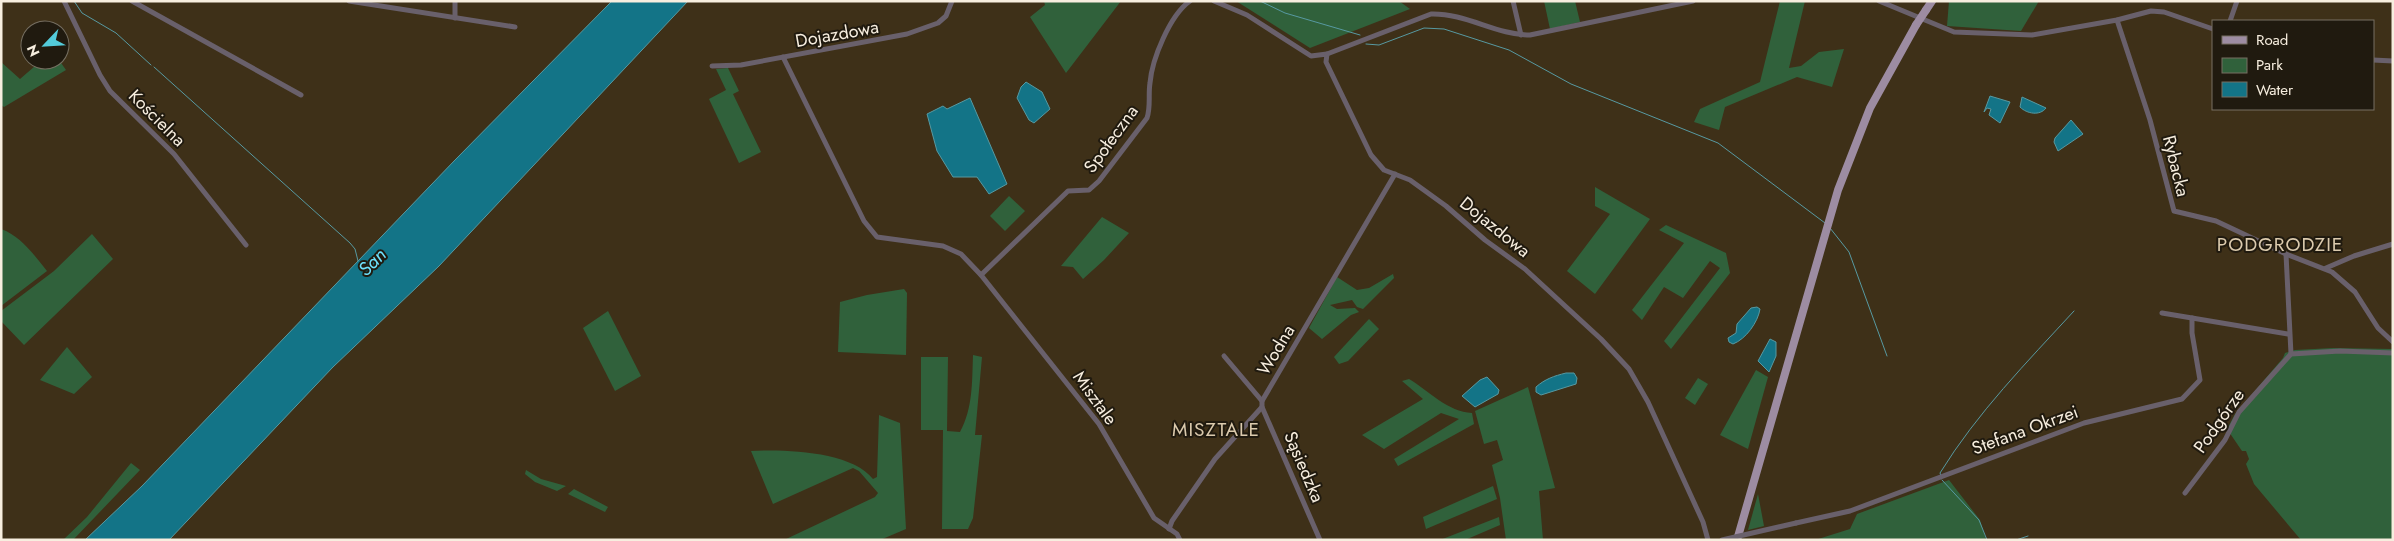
<svg xmlns="http://www.w3.org/2000/svg" width="2394" height="541" font-family="Jost,sans-serif">
<style>
.green{fill:#30613b}
.water{fill:#137487;stroke:#5799a1}
.lines{fill:none;stroke-linecap:round;stroke-linejoin:round}
.stream{stroke:#5799a1;stroke-width:1}
.street{stroke:#69606b;stroke-width:5}
.primary{stroke:#9d8ca2;stroke-width:8}
.street-bridge{stroke:#69606b;stroke-width:5}
.primary-bridge{stroke:#9d8ca2;stroke-width:8}
.labels{text-anchor:middle;dominant-baseline:central;stroke-width:4;stroke-linejoin:round;paint-order:stroke}
.street-label{font-size:18px;fill:#f7eedf;stroke:#201a0f}
.neighbourhood-label{font-size:19px;letter-spacing:1px;fill:#dbcaad;stroke:#201a0f}
.water-label{font-size:19px;font-style:italic;fill:#6ee2fd;stroke:#201a0f}
</style>
<rect width="100%" height="100%" fill="#3e3018"/>
<!-- green -->
<g class="green">
<path d="M 1044,1 L 1121,1 L 1066,73 L 1030,17 L 1045,5 Z"/>
<path d="M 1236,1 L 1399,1 L 1410,9 L 1310,48 Z"/>
<path d="M 1544,1 L 1575,1 L 1580,22 L 1550,29 Z"/>
<path d="M 1780,1 L 1805,1 L 1789,68 L 1801,66 L 1819,52 L 1844,49 L 1832,87 L 1797,77 L 1725,107 L 1719,130 L 1694,122 L 1700,109 L 1760,82 Z"/>
<path d="M 1949,1 L 2039,1 L 2021,31 L 1947,26 Z"/>
<path d="M 42,60 L 59,60 L 66,70 L 4,107 L 1,105 L 1,62 L 20,79 Z"/>
<path d="M 728,68 L 739,91 L 733,94 L 761,152 L 739,163 L 709,99 L 726,90 L 716,69 Z"/>
<path d="M 1595,187 L 1650,219 L 1595,294 L 1567,271 L 1610,214 L 1595,206 Z"/>
<path d="M 1009,196 L 1025,211 L 1005,231 L 990,216 Z"/>
<path d="M 1102,217 L 1129,233 L 1104,260 L 1083,279 L 1073,267 L 1061,266 Z"/>
<path d="M 1666,225 L 1726,253 L 1730,273 L 1671,349 L 1664,341 L 1720,268 L 1710,261 L 1683,298 L 1664,287 L 1642,320 L 1632,310 L 1684,243 L 1659,230 Z"/>
<path d="M 1,229 C 21,236 34,255 47,271 L 1,306 Z"/>
<path d="M 92,234 L 113,259 L 24,345 L 1,321 L 1,311 L 54,271 Z"/>
<path d="M 1393,274 L 1394,278 L 1363,309 L 1357,307 L 1352,300 L 1330,305 L 1337,309 L 1355,308 L 1359,312 L 1351,315 L 1322,339 L 1309,328 L 1337,277 L 1357,290 L 1369,288 Z"/>
<path d="M 904,289 L 907,293 L 906,355 L 838,352 L 840,302 L 867,295 Z"/>
<path d="M 608,311 L 641,376 L 615,391 L 583,328 Z"/>
<path d="M 1369,319 L 1379,329 L 1348,361 L 1339,364 L 1334,357 Z"/>
<path d="M 67,347 L 92,377 L 74,394 L 40,380 Z"/>
<path d="M 2333,348 L 2393,349 L 2393,540 L 2301,540 L 2254,484 L 2246,464 L 2249,459 L 2246,451 L 2242,451 L 2227,429 L 2235,414 L 2283,358 L 2285,353 L 2295,350 Z"/>
<path d="M 973,355 L 982,357 L 975,435 L 982,435 L 973,518 L 968,529 L 942,529 L 943,430 L 921,430 L 921,357 L 948,357 L 947,431 L 960,432 C 973,408 972,382 973,355 Z"/>
<path d="M 1756,370 L 1768,377 L 1748,449 L 1720,435 Z"/>
<path d="M 1698,378 L 1708,384 L 1695,405 L 1685,398 Z"/>
<path d="M 1409,379 C 1429,391 1448,412 1472,413 L 1474,424 L 1398,466 L 1394,459 L 1459,419 L 1441,413 L 1384,449 L 1362,435 L 1423,399 L 1402,381 Z"/>
<path d="M 1528,387 L 1555,488 L 1539,491 L 1543,540 L 1506,540 L 1500,498 L 1492,465 L 1503,460 L 1497,440 L 1484,444 L 1475,411 Z"/>
<path d="M 879,415 L 900,423 L 906,529 L 880,540 L 784,540 L 875,497 L 878,493 L 859,471 L 853,468 L 773,504 L 751,451 C 783,449 852,451 873,479 L 877,477 Z"/>
<path d="M 131,463 L 140,470 L 73,540 L 63,540 L 87,517 Z"/>
<path d="M 526,470 L 541,479 L 566,486 L 557,491 L 535,482 L 525,474 Z"/>
<path d="M 1949,480 L 1980,520 L 1986,540 L 1815,540 L 1850,529 L 1857,514 Z"/>
<path d="M 1493,486 L 1497,499 L 1426,529 L 1423,517 Z"/>
<path d="M 574,489 L 608,507 L 605,512 L 568,494 Z"/>
<path d="M 1758,494 L 1764,526 L 1748,530 Z"/>
<path d="M 1499,517 L 1500,525 L 1465,540 L 1440,540 Z"/>
</g>
<!-- water -->
<g class="water">
<path d="M 612,1 L 688,1 L 439,266 L 333,367 L 169,540 L 85,540 L 142,486 L 455,160 Z"/>
<path d="M 1026,82 L 1042,92 L 1050,109 L 1034,123 L 1029,120 L 1017,98 L 1021,87 Z"/>
<path d="M 1990,96 L 2010,102 L 2000,123 L 1989,115 L 1991,109 L 1987,108 L 1984,112 Z"/>
<path d="M 2022,97 L 2046,108 C 2040,116 2027,114 2020,107 Z"/>
<path d="M 970,98 L 1007,184 L 989,194 L 977,177 L 953,177 L 937,151 L 927,114 L 943,106 L 947,109 Z"/>
<path d="M 2071,120 L 2083,134 L 2058,151 L 2054,142 L 2055,138 Z"/>
<path d="M 1757,307 L 1760,309 C 1758,322 1746,339 1733,344 L 1729,342 L 1728,338 L 1736,333 L 1737,324 L 1751,308 Z"/>
<path d="M 1770,339 L 1776,342 L 1776,356 L 1769,372 L 1758,361 Z"/>
<path d="M 1566,373 L 1574,373 L 1577,378 L 1576,384 L 1541,395 L 1536,392 L 1536,387 C 1545,379 1554,376 1566,373 Z"/>
<path d="M 1487,377 L 1499,390 L 1498,394 L 1475,407 L 1462,396 L 1480,380 Z"/>
</g>
<g class="lines">
<!-- stream -->
<g class="stream">
<path d="M 74,1 L 82,13 L 116,33 L 151,65"/>
<path d="M 1260,1 L 1285,13 L 1360,35"/>
<path d="M 1366,44 L 1379,45 L 1424,28 L 1444,29 L 1509,50 L 1571,84 L 1718,143 L 1825,223"/>
<path d="M 154,67 L 350,243 L 355,249 L 358,261"/>
<path d="M 1830,228 L 1849,252 L 1887,356"/>
<path d="M 1941,476 L 1940,473 C 1977,413 2027,362 2074,311"/>
<path d="M 1942,480 L 1979,520 L 1987,540"/>
<path d="M 2016,540 L 2028,536"/>
</g>
<!-- street -->
<g class="street">
<path d="M 64,1 L 100,75 L 110,91 L 174,154 L 246,245"/>
<path d="M 132,1 L 301,95"/>
<path d="M 349,1 L 515,27"/>
<path d="M 1214,1 L 1247,15 L 1311,56 L 1327,54 L 1326,62 L 1371,155 L 1384,170 L 1410,180 L 1446,206 L 1485,240 L 1525,269 L 1601,339 L 1629,369 L 1648,402 L 1703,522 L 1708,540"/>
<path d="M 1513,1 L 1521,35"/>
<path d="M 1879,1 L 1954,32 L 2032,35 L 2117,20 L 2151,11 L 2164,12 L 2213,29"/>
<path d="M 455,18 L 455,1"/>
<path d="M 2117,20 L 2150,120 L 2174,211 L 2216,221 L 2286,254 L 2332,272 L 2355,292 L 2378,328 L 2393,342"/>
<path d="M 2230,21 L 2237,1"/>
<path d="M 1327,54 L 1431,14 C 1466,13 1496,35 1530,35 L 1693,1"/>
<path d="M 783,57 L 864,221 L 877,237 L 943,246 L 961,254 L 981,275 L 1099,424 L 1154,518 L 1177,534 L 1180,540"/>
<path d="M 2373,60 L 2393,61"/>
<path d="M 712,66 L 741,65 L 907,34 L 938,23 L 946,16 L 952,1"/>
<path d="M 2286,254 L 2291,354"/>
<path d="M 2326,268 L 2354,256 L 2393,244"/>
<path d="M 981,275 L 1068,191 L 1089,190 L 1099,181 L 1147,118 C 1151,106 1148,95 1150,83 C 1152,59 1170,15 1190,1"/>
<path d="M 2162,313 L 2192,318"/>
<path d="M 1224,356 L 1262,401"/>
<path d="M 1262,407 L 1320,540"/>
<path d="M 2185,493 L 2225,440 L 2239,412 L 2291,354 L 2340,351 L 2393,353"/>
<path d="M 1796,523 L 1850,511 L 2084,423 L 2182,399 L 2200,380 L 2192,333 L 2192,318 L 2288,334"/>
<path d="M 1169,529 L 1172,521 L 1215,459 L 1262,407 L 1262,401 L 1395,174"/>
</g>
<!-- primary -->
<g class="primary">
<path d="M 1926,10 L 1932,1"/>
<path d="M 1737,540 L 1838,190 L 1870,108 L 1916,25"/>
</g>
<!-- street-bridge -->
<path class="street-bridge" d="M 1722,540 L 1796,523"/>
<!-- primary-bridge -->
<path class="primary-bridge" d="M 1916,25 L 1926,10"/>
</g>
<g class="labels">
<!-- street labels -->
<g class="street-label">
<text transform="translate(837 34) rotate(-10)">Dojazdowa</text>
<text transform="translate(157 118) rotate(45)">Kościelna</text>
<text transform="translate(1111 139) rotate(-54)">Społeczna</text>
<text transform="translate(2176 166) rotate(76)">Rybacka</text>
<text transform="translate(1495 227) rotate(39)">Dojazdowa</text>
<text transform="translate(1276 350) rotate(-59)">Wodna</text>
<text transform="translate(1095 398) rotate(54)">Misztale</text>
<text transform="translate(2219 421) rotate(-55)">Podgórze</text>
<text transform="translate(2025 430) rotate(-20)">Stefana Okrzei</text>
<text transform="translate(1304 467) rotate(67)">Sąsiedzka</text>
</g>
<!-- neighbourhood labels -->
<g class="neighbourhood-label">
<text x="2280" y="244">PODGRODZIE</text>
<text x="1216" y="429">MISZTALE</text>
</g>
<!-- water labels -->
<g class="water-label">
<text transform="translate(372 262) rotate(-45)">San</text>
</g>
</g>
<!-- border -->
<rect width="2394" height="541" fill="none" stroke="#f7eedf" stroke-width="5"/>
<!-- legend -->
<rect x="2212" y="20" width="162" height="90" fill="#201a0f" stroke="#766f62"/>
<rect x="2222" y="36" width="25" height="8" fill="#9d8ca2" stroke="#766f62"/>
<text x="2256" y="45" font-size="15" fill="#f7eedf">Road</text>
<rect x="2222" y="58" width="25" height="15" fill="#30613b" stroke="#766f62"/>
<text x="2256" y="70" font-size="15" fill="#f7eedf">Park</text>
<rect x="2222" y="82" width="25" height="15" fill="#137487" stroke="#766f62"/>
<text x="2256" y="95" font-size="15" fill="#f7eedf">Water</text>
<!-- north arrow -->
<g transform="translate(45 45) rotate(245)"><circle r="24" fill="#201a0f" stroke="#766f62"/>
<path d="M0-4L9 19L0 12L-9 19Z" fill="#53cbda"/>
<text y="-8" font-size="14" font-weight="bold" text-anchor="middle" fill="#f7eedf">N</text>
</g>
</svg>
